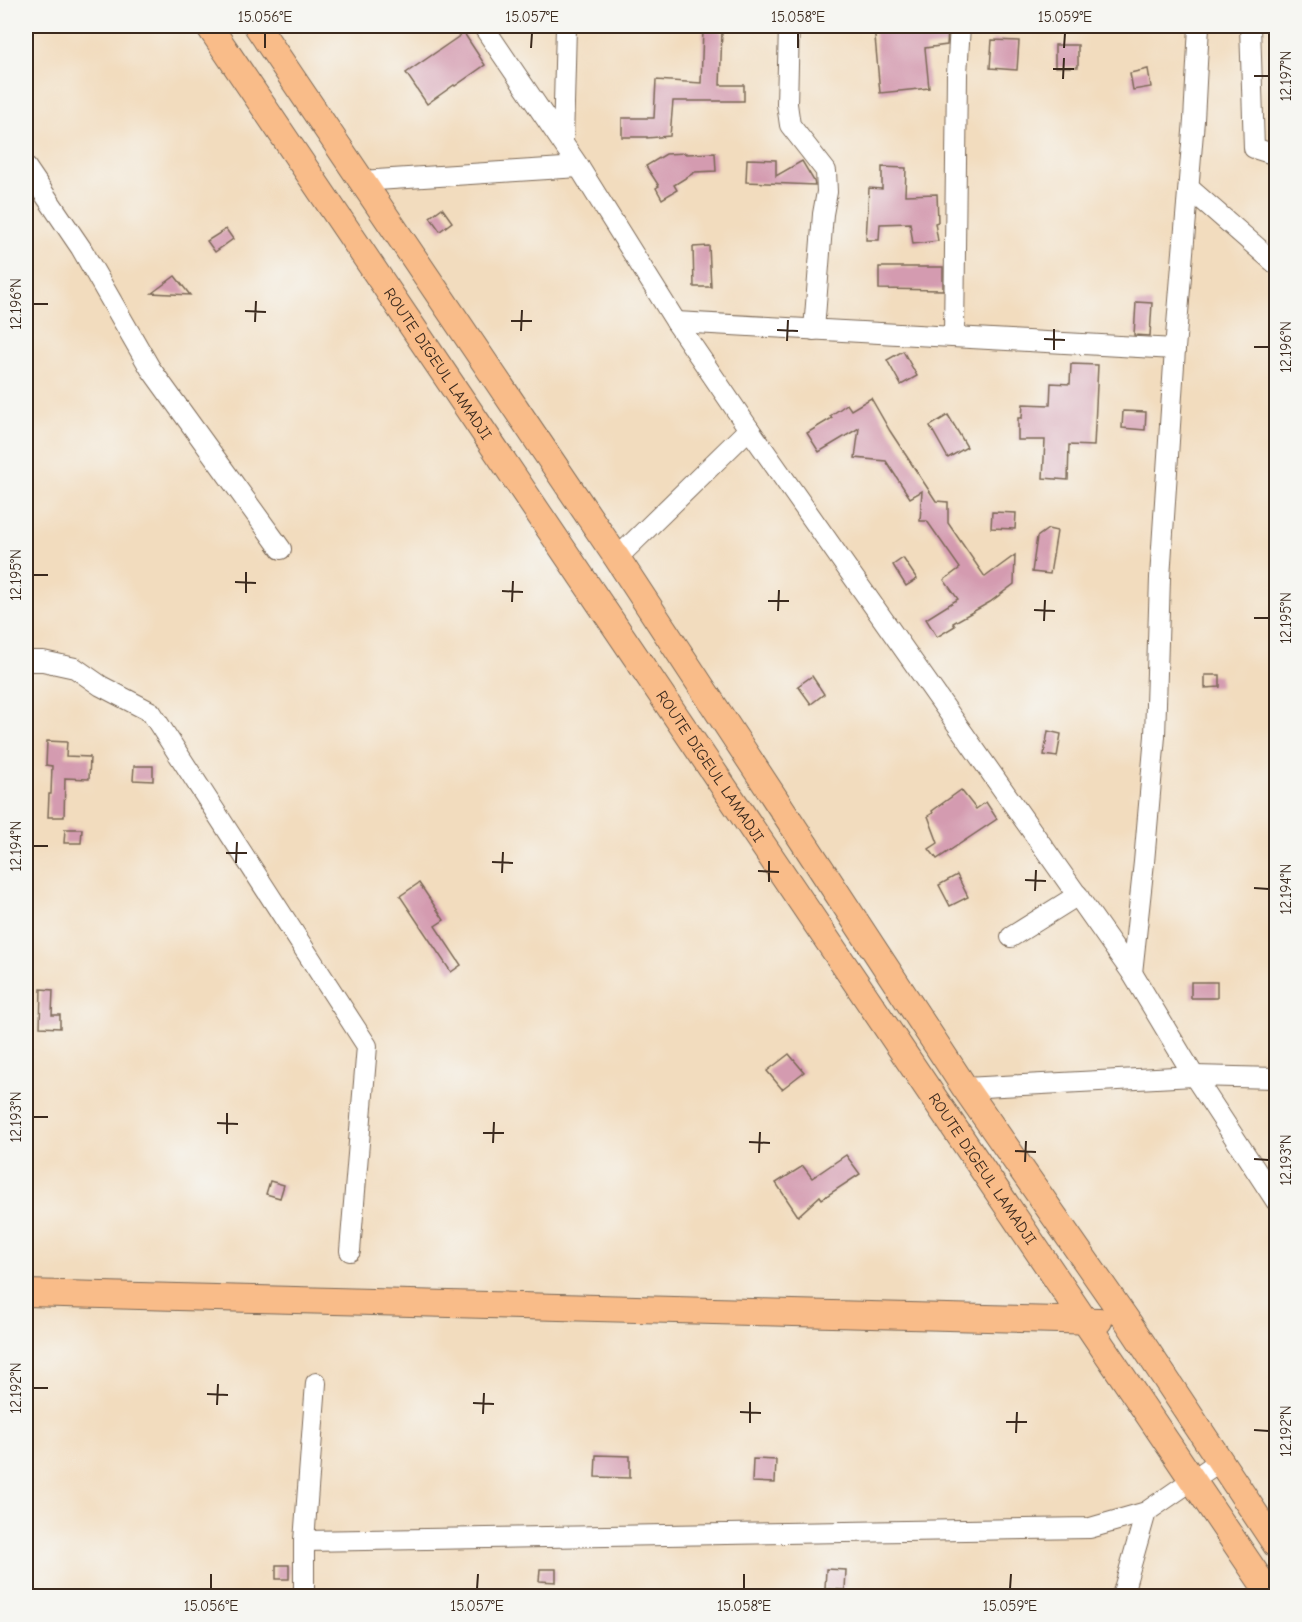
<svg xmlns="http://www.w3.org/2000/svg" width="1302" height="1622" font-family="'Comic Neue',sans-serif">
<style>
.building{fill:#d49bb0}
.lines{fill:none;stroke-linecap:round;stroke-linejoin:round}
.minor-casing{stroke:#7b6856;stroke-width:22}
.major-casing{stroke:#7b6856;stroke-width:28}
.minor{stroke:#fff;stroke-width:20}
.major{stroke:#f9bc89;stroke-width:26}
.ticks{fill:none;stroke:#3b2a1e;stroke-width:2}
.labels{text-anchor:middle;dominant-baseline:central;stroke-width:6;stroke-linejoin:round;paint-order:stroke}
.street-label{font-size:16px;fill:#3b2a1e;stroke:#f6f6f2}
.neatline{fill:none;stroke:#3b2a1e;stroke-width:2}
.ticks-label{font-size:15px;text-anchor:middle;fill:#3b2a1e}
</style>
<rect width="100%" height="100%" fill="#f6f6f2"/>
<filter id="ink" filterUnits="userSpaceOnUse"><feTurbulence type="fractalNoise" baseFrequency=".0167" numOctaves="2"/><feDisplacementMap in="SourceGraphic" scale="12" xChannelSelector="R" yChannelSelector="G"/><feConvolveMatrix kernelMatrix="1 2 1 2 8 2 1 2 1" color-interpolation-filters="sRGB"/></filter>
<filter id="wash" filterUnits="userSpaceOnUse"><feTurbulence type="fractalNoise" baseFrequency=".008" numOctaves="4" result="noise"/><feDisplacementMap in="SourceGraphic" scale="24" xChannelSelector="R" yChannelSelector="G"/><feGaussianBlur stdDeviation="1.35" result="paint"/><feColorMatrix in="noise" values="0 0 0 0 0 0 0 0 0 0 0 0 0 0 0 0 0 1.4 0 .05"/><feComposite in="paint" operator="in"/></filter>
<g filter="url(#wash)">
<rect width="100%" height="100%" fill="#f2dcbe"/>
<g id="blocks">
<!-- building -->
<g class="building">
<path d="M 874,26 L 924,26 L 925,33 L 948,30 L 947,45 L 925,48 L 929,88 L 880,93 Z"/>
<path d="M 703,30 L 722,31 L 720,85 L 744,85 L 744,101 L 673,101 L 670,136 L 647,138 L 647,137 L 622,137 L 622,118 L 654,118 L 656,80 L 701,83 Z"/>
<path d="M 464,33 L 485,65 L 455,86 L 454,85 L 427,104 L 406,73 Z"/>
<path d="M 992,40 L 1019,41 L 1017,70 L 990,68 Z"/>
<rect x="1055" y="45" width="23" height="22"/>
<path d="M 1148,69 L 1151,87 L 1133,90 L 1130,73 Z"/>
<path d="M 686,153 L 686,154 L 715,153 L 716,171 L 695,172 L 674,185 L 677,190 L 662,199 L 656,188 L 659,186 L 646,166 L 666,154 Z"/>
<path d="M 747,159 L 776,160 L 776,176 L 802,161 L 814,181 L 815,185 L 746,182 Z"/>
<path d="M 882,167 L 906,168 L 905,195 L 937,194 L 938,222 L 935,223 L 938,241 L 913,244 L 910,223 L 880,224 L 879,240 L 866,240 L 869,188 L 882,189 Z"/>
<path d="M 442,208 L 452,222 L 440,231 L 430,217 Z"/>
<path d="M 226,229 L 233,239 L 215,252 L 207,241 Z"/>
<path d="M 709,246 L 711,287 L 694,287 L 693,247 Z"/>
<path d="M 879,267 L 943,267 L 943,290 L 879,289 Z"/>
<path d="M 175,276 L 190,295 L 152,293 Z"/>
<path d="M 1136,302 L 1152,303 L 1150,336 L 1134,335 Z"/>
<path d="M 903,351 L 917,376 L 901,385 L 887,360 Z"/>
<path d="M 1071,364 L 1098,365 L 1094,446 L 1069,445 L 1068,480 L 1043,478 L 1045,440 L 1018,440 L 1018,418 L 1022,418 L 1023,404 L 1050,405 L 1051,383 L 1070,384 Z"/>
<path d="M 871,398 L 890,431 L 936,501 L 948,502 L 948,523 L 985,577 L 1015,555 L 1014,584 L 990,602 L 953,623 L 955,626 L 937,637 L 926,619 L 958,599 L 944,580 L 960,568 L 927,521 L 920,521 L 922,491 L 910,498 L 886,461 L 855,458 L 859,428 L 819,452 L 807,433 L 832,418 L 830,416 L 847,404 L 851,410 Z"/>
<path d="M 1123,411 L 1146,412 L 1145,430 L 1122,428 Z"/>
<path d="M 948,415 L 967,447 L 948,458 L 930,426 Z"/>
<path d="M 992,512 L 1016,513 L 1015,529 L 991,528 Z"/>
<path d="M 1048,529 L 1057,531 L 1050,574 L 1032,572 L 1037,537 Z"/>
<path d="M 903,558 L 917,579 L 906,586 L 893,565 Z"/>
<path d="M 1205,675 L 1220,675 L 1220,687 L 1205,688 Z"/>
<path d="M 812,676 L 824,694 L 811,704 L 798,686 Z"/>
<path d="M 1048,731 L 1061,734 L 1057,757 L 1044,755 Z"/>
<path d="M 47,741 L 67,742 L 66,756 L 90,757 L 89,779 L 65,778 L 64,817 L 48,817 L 49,794 L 51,794 L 52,766 L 46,765 Z"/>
<path d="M 134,766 L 153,766 L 153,781 L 133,780 Z"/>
<path d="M 961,790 L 976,809 L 986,802 L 997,819 L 937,859 L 929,849 L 938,843 L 928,816 L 933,813 L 932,811 Z"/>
<path d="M 65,829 L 82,829 L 81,843 L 64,843 Z"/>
<path d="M 957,875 L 968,897 L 950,906 L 939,885 Z"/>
<path d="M 419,883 L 444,920 L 435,926 L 461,965 L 451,972 L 400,896 Z"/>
<rect x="1191" y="982" width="26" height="16"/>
<path d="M 41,989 L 53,990 L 52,1015 L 60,1015 L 60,1028 L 40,1027 Z"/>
<path d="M 789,1054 L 804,1072 L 782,1089 L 767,1071 Z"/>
<path d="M 846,1155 L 860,1174 L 822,1199 L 820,1196 L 798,1216 L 776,1183 L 803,1166 L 812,1178 Z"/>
<path d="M 270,1181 L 284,1185 L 280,1198 L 266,1194 Z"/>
<path d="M 596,1455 L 630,1456 L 630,1478 L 595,1477 Z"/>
<path d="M 753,1459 L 776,1460 L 775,1483 L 752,1482 Z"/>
<rect x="276" y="1565" width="13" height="14"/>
<path d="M 540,1569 L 556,1569 L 556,1582 L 539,1581 Z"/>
<path d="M 826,1569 L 846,1570 L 845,1590 L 825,1589 Z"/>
</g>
</g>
</g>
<g filter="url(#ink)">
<use href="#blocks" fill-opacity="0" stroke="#7b6856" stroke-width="1.5"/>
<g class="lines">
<!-- minor casing -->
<g class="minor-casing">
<g id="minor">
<path d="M 483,26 L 579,167 L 676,322 L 749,429 L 1132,973 L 1194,1076 L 1276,1201"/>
<path d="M 789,26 L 787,104 L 790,125 L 826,171 L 827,192 L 823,214 L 814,330"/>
<path d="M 1250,26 L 1254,148 L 1276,155"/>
<path d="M 563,142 L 566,26"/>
<path d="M 26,167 L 81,248 L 150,368 L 281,549"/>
<path d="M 361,181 L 579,167"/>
<path d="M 1189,188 L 1276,264"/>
<path d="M 676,322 L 1175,349"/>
<path d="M 954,337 L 957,74 L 960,26"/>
<path d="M 617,558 L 749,429"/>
<path d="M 26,661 L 43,661 L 75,668 L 101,686 L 151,712 L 367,1046 L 350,1251"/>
<path d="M 1011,937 L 1078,895"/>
<path d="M 1132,973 L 1144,862 L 1155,736 L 1160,578 L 1175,349 L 1194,120 L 1199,26"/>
<path d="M 965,1088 L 1194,1076 L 1276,1078"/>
<path d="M 304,1541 L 1090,1528 L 1146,1512 L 1220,1461"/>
<path d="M 304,1596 L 304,1541 L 316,1383"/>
<path d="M 1122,1596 L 1146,1512"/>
</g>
</g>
<!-- major casing -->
<g class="major-casing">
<g id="major">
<path id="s1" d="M 209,26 L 1271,1596"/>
<path d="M 257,26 L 617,558 L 965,1088 L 1128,1322 L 1276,1545"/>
<path d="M 26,1293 L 1099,1321"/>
</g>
</g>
<!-- minor -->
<use href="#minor" class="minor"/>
<!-- major -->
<use href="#major" class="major"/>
</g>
</g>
<!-- ticks -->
<path class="ticks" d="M 265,48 L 265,33M 531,48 L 532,33M 798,48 L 798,33M 1064,48 L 1065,33M 1053,69 L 1074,69M 1254,76 L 1269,76M 1063,79 L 1064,58M 33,304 L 48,304M 245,311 L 266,312M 511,321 L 532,321M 255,322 L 256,301M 777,330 L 798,331M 521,331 L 522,310M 1044,339 L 1065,340M 787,341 L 788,320M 1254,347 L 1269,347M 1054,350 L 1054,329M 33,575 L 48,575M 235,582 L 256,583M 502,591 L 523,592M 246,593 L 246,572M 768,601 L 789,601M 512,602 L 513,581M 1034,610 L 1055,611M 778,611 L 779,590M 1254,618 L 1269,618M 1044,621 L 1045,600M 33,846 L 48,846M 226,853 L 247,853M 492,862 L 513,863M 236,863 L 237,842M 758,871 L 779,872M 502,873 L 503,852M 1025,880 L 1046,881M 769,882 L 769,861M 1254,888 L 1269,889M 1035,891 L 1036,870M 33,1117 L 48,1117M 217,1123 L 238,1124M 483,1133 L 504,1133M 227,1134 L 227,1113M 749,1142 L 770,1143M 493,1143 L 494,1122M 1015,1151 L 1036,1152M 759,1153 L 760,1132M 1254,1159 L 1269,1160M 1025,1162 L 1026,1141M 33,1388 L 48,1388M 207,1394 L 228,1395M 473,1403 L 494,1404M 217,1405 L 218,1384M 740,1412 L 761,1413M 483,1414 L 484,1393M 1006,1422 L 1027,1422M 750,1423 L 750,1402M 1254,1430 L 1269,1431M 1016,1433 L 1017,1412M 211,1589 L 211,1574M 477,1589 L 478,1574M 744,1589 L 744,1574M 1010,1589 L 1011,1574"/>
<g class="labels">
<!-- street labels -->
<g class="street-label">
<text stroke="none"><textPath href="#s1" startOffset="408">ROUTE DIGEUL LAMADJI</textPath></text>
<text stroke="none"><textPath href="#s1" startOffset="894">ROUTE DIGEUL LAMADJI</textPath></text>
<text stroke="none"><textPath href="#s1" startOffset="1380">ROUTE DIGEUL LAMADJI</textPath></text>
</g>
</g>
<!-- margin -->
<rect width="1302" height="1622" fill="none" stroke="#f6f6f2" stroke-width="66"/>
<rect x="33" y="33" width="1236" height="1556" class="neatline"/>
<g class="ticks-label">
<text x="265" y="22">15.056°E</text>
<text x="532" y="22">15.057°E</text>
<text x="798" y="22">15.058°E</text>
<text x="1065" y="22">15.059°E</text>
<text transform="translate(1286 76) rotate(-90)" y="5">12.197°N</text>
<text transform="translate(16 304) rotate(-90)" y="5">12.196°N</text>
<text transform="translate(1286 347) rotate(-90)" y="5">12.196°N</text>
<text transform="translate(16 575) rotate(-90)" y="5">12.195°N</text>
<text transform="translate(1286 618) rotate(-90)" y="5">12.195°N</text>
<text transform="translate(16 846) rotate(-90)" y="5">12.194°N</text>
<text transform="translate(1286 889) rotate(-90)" y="5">12.194°N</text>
<text transform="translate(16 1117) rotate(-90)" y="5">12.193°N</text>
<text transform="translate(1286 1160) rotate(-90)" y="5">12.193°N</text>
<text transform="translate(16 1388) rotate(-90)" y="5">12.192°N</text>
<text transform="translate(1286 1431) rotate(-90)" y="5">12.192°N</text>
<text x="211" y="1611">15.056°E</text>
<text x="477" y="1611">15.057°E</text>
<text x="744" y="1611">15.058°E</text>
<text x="1010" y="1611">15.059°E</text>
</g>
</svg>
